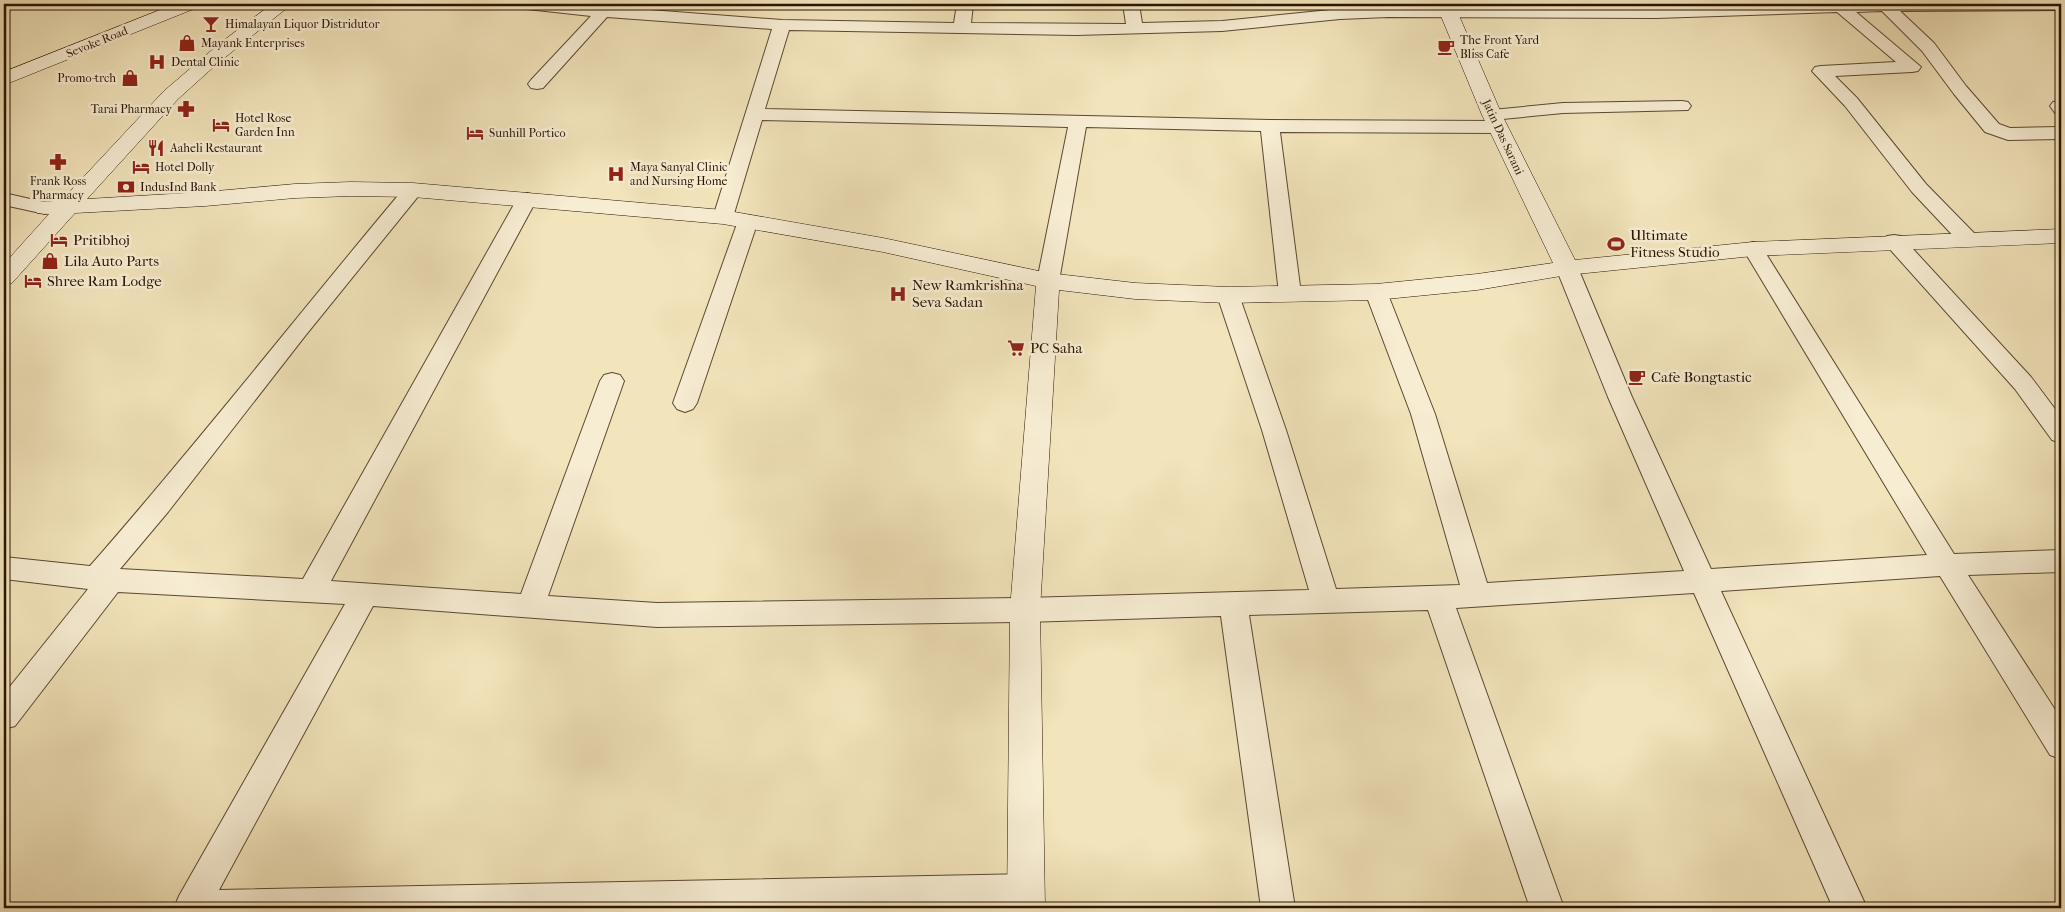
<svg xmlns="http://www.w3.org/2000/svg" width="2065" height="912" font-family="'IM FELL French Canon',serif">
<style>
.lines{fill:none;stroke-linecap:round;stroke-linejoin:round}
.street-casing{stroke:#5c4830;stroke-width:2}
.secondary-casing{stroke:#2a1401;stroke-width:1}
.street{fill:#f7edd3;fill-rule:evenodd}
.secondary{fill:#f7edd3;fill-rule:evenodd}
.labels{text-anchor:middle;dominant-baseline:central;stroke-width:5;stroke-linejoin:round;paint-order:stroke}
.far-poi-label{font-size:12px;fill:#2a1401;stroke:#f7edd3;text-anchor:start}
.far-street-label{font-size:12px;fill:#2a1401;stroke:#f7edd3}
.poi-label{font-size:15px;fill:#2a1401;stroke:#f7edd3;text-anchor:start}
</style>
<rect width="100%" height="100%" fill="#f2e4bb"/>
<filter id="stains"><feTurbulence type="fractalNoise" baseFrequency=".004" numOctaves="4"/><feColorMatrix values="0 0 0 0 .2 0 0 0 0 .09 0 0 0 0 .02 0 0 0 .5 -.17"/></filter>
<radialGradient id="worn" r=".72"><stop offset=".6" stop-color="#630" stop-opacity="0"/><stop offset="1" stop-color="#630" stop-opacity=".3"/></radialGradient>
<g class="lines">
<!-- street casing -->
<g class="street-casing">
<g id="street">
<path d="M 519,4 L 571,4 L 782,20 L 954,23 L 957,4 L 973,4 L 971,23 L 1126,24 L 1123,4 L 1139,4 L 1142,23 L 1222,21 L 1340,9 L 1388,7 L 1656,8 L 1800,4 L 2061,4 L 2061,10 L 1900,11 L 1934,43 L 1966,86 L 1999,124 L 2010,128 L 2061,127 L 2061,139 L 2008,140 L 1985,132 L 1954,94 L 1922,51 L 1882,11 L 1856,12 L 1921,67 L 1918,71 L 1912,72 L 1835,76 L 1857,98 L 1926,184 L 1974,233 L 1977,238 L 1974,243 L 1967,244 L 1960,243 L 1912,192 L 1845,106 L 1812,71 L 1815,67 L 1821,66 L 1896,62 L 1837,12 L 1656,18 L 1388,17 L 1340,19 L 1222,31 L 1076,35 L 789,30 L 765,109 L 1270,120 L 1498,121 L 1505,123 L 1507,127 L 1505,131 L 1498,133 L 1280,132 L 1301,294 L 1298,299 L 1290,301 L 1282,299 L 1279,294 L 1261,131 L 1086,127 L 1059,281 L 1056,286 L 1048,288 L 1040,286 L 1037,281 L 1068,127 L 762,120 L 733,217 L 730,221 L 723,223 L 716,221 L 713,217 L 772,29 L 607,17 L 543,88 L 537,89 L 531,88 L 528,84 L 531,80 L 591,16 L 527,9 L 521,7 Z"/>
<path d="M 1682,101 L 1688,102 L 1691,106 L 1688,110 L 1563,113 L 1492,120 L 1486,119 L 1483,115 L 1486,111 L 1492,110 L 1563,103 Z"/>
<path d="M 2059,101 L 2061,101 L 2061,114 L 2055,113 L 2050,106 L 2053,102 Z"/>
<path d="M 413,184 L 420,186 L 423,190 L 420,194 L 305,336 L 168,512 L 120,569 L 303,579 L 517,199 L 520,195 L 527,193 L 534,195 L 537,199 L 331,581 L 521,594 L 600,381 L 604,375 L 612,373 L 620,375 L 624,381 L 548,596 L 657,603 L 1025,598 L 1309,590 L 1262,430 L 1217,295 L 1220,290 L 1228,288 L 1236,290 L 1239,295 L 1286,430 L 1336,589 L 1460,585 L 1411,414 L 1365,292 L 1368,287 L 1376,285 L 1384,287 L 1387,292 L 1435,414 L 1487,583 L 1684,571 L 1608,397 L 1556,268 L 1559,263 L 1567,261 L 1575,263 L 1578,268 L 1632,397 L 1711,569 L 1927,555 L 1743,249 L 1746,244 L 1753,242 L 1760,244 L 1763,249 L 1954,554 L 2061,550 L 2061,572 L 1968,575 L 2061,719 L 2061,759 L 2050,755 L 1940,576 L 1721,591 L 1867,908 L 1833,908 L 1694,593 L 1456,608 L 1564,908 L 1530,908 L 1428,610 L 1249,615 L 1295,908 L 1261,908 L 1221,616 L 1025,622 L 657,627 L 373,606 L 219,890 L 1027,874 L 1039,879 L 1044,891 L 1039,903 L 1027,908 L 174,908 L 179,896 L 345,604 L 118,592 L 15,726 L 4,729 L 4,694 L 88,589 L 4,579 L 4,557 L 90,566 C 198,443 300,312 406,186 Z"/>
<path d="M 4,193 L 52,204 L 55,208 L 52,212 L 45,214 L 4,205 Z"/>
<path d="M 748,215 L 755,217 L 758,221 L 697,403 L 693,409 L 685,412 L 677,409 L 673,403 L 738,221 L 741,217 Z"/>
<path d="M 1894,235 L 1901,236 L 2031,377 L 2061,417 L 2061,443 L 2052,440 L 2015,389 L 1887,246 L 1884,241 L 1887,236 Z"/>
</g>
</g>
<!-- secondary casing -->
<g class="secondary-casing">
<g id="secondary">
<path d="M 175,4 L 199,4 L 196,8 L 4,85 L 4,72 Z"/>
<path d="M 272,4 L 292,4 L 218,63 L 178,99 L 87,199 L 205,192 L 295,184 L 351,182 L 413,183 L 723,210 L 883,238 L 1048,273 L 1135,283 L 1228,287 L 1376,284 L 1477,274 L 1553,263 L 1482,115 L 1436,4 L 1454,4 L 1502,115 L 1575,260 L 1753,242 L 2061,229 L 2061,243 L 1753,256 L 1567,275 L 1477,290 L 1376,300 L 1228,303 L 1135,299 L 1059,290 L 1040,610 L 1045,908 L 1007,908 L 1010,610 L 1036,286 L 883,252 L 723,224 L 413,197 L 351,196 L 295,198 L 205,206 L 75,213 L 12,283 L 4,285 L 4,264 L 49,214 L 37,213 L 34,208 L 37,203 L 62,200 L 164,91 L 219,44 Z"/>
</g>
</g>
<!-- street -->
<use href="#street" class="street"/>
<!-- secondary -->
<use href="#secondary" class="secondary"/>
</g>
<!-- icons -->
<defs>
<g id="bar-bare" transform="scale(1.35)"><path d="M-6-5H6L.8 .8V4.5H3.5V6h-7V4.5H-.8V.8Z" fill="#8f2418" stroke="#f7edd3" stroke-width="2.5" paint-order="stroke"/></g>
<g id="shop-bare" transform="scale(1.35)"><path d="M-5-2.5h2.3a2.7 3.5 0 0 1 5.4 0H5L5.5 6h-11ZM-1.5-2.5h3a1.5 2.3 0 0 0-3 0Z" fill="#8f2418" stroke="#f7edd3" stroke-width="2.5" paint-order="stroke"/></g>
<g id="cafe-bare" transform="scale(1.35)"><path d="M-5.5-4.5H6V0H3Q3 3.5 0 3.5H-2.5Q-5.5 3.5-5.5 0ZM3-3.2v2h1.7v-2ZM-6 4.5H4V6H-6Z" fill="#8f2418" stroke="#f7edd3" stroke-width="2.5" paint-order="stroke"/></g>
<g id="hospital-bare" transform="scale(1.35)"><path d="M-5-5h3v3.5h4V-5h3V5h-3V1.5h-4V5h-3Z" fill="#8f2418" stroke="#f7edd3" stroke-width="2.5" paint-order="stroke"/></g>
<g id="pharmacy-bare" transform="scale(1.35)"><path d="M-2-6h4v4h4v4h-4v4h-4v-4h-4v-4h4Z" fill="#8f2418" stroke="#f7edd3" stroke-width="2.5" paint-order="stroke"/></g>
<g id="hotel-bare" transform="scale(1.35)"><path d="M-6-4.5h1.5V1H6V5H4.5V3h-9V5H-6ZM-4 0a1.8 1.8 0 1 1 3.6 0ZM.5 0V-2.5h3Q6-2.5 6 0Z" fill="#8f2418" stroke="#f7edd3" stroke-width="2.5" paint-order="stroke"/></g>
<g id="restaurant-bare" transform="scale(1.35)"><path d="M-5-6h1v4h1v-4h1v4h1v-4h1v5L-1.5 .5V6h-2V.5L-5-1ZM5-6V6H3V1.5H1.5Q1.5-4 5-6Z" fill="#8f2418" stroke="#f7edd3" stroke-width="2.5" paint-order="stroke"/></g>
<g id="bank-bare" transform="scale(1.35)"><path d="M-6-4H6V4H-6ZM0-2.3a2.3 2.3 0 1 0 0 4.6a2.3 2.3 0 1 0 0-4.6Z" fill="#8f2418" stroke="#f7edd3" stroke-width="2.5" paint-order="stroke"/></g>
<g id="stadium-bare" transform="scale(1.35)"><path d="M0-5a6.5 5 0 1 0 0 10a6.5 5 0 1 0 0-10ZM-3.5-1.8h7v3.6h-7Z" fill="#8f2418" stroke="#f7edd3" stroke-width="2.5" paint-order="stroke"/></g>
<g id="supermarket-bare" transform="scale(1.35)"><path d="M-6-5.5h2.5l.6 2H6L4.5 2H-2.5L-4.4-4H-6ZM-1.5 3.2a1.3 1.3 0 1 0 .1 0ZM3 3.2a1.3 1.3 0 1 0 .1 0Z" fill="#8f2418" stroke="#f7edd3" stroke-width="2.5" paint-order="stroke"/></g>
</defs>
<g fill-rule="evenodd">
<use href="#bar-bare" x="211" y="24"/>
<use href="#shop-bare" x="187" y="43"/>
<use href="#cafe-bare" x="1446" y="47"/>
<use href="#hospital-bare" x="157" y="62"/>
<use href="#shop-bare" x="130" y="78"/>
<use href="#pharmacy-bare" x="186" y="109"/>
<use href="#hotel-bare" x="221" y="125"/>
<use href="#hotel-bare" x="475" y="133"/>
<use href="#restaurant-bare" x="156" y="148"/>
<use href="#pharmacy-bare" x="58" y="162"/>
<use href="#hotel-bare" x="141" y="167"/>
<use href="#hospital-bare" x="616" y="174"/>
<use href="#bank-bare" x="126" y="187"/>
<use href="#hotel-bare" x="59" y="240"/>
<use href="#stadium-bare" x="1616" y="244"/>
<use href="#shop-bare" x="50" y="261"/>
<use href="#hotel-bare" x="33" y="281"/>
<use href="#hospital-bare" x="898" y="294"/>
<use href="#supermarket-bare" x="1016" y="348"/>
<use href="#cafe-bare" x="1637" y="377"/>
</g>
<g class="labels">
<!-- far-poi labels -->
<g class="far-poi-label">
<text x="225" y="24">Himalayan Liquor Distridutor</text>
<text x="1460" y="40">The Front Yard<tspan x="1460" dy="14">Bliss Cafe</tspan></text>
<text x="201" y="43">Mayank Enterprises</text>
<text x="171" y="62">Dental Clinic</text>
<text x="116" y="78" text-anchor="end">Promo-trch</text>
<text x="172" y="109" text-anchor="end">Tarai Pharmacy</text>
<text x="235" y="118">Hotel Rose<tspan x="235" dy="14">Garden Inn</tspan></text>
<text x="489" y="133">Sunhill Portico</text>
<text x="170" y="148">Aaheli Restaurant</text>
<text x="155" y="167">Hotel Dolly</text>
<text x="630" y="167">Maya Sanyal Clinic<tspan x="630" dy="14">and Nursing Home</tspan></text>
<text x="58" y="181" text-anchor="middle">Frank Ross<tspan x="58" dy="14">Pharmacy</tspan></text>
<text x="140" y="187">IndusInd Bank</text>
</g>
<!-- far-street labels -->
<g class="far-street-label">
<text transform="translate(97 42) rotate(-22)">Sevoke Road</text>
<text transform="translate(1503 137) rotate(65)">Jatin Das Sarani</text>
</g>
<!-- poi labels -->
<g class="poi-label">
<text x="1630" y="235">Ultimate<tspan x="1630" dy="17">Fitness Studio</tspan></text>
<text x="73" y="240">Pritibhoj</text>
<text x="64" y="261">Lila Auto Parts</text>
<text x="47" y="281">Shree Ram Lodge</text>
<text x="912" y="285">New Ramkrishna<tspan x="912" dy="17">Seva Sadan</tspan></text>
<text x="1030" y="348">PC Saha</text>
<text x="1651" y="377">Cafe Bongtastic</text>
</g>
</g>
<!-- margin -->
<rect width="2065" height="912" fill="none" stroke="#f2e4bb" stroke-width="20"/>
<rect x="5" y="5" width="2055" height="902" fill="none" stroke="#2a1401" stroke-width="2.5"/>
<rect x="10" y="10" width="2045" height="892" fill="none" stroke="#2a1401"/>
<rect width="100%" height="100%" filter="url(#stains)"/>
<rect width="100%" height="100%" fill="url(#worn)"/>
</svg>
